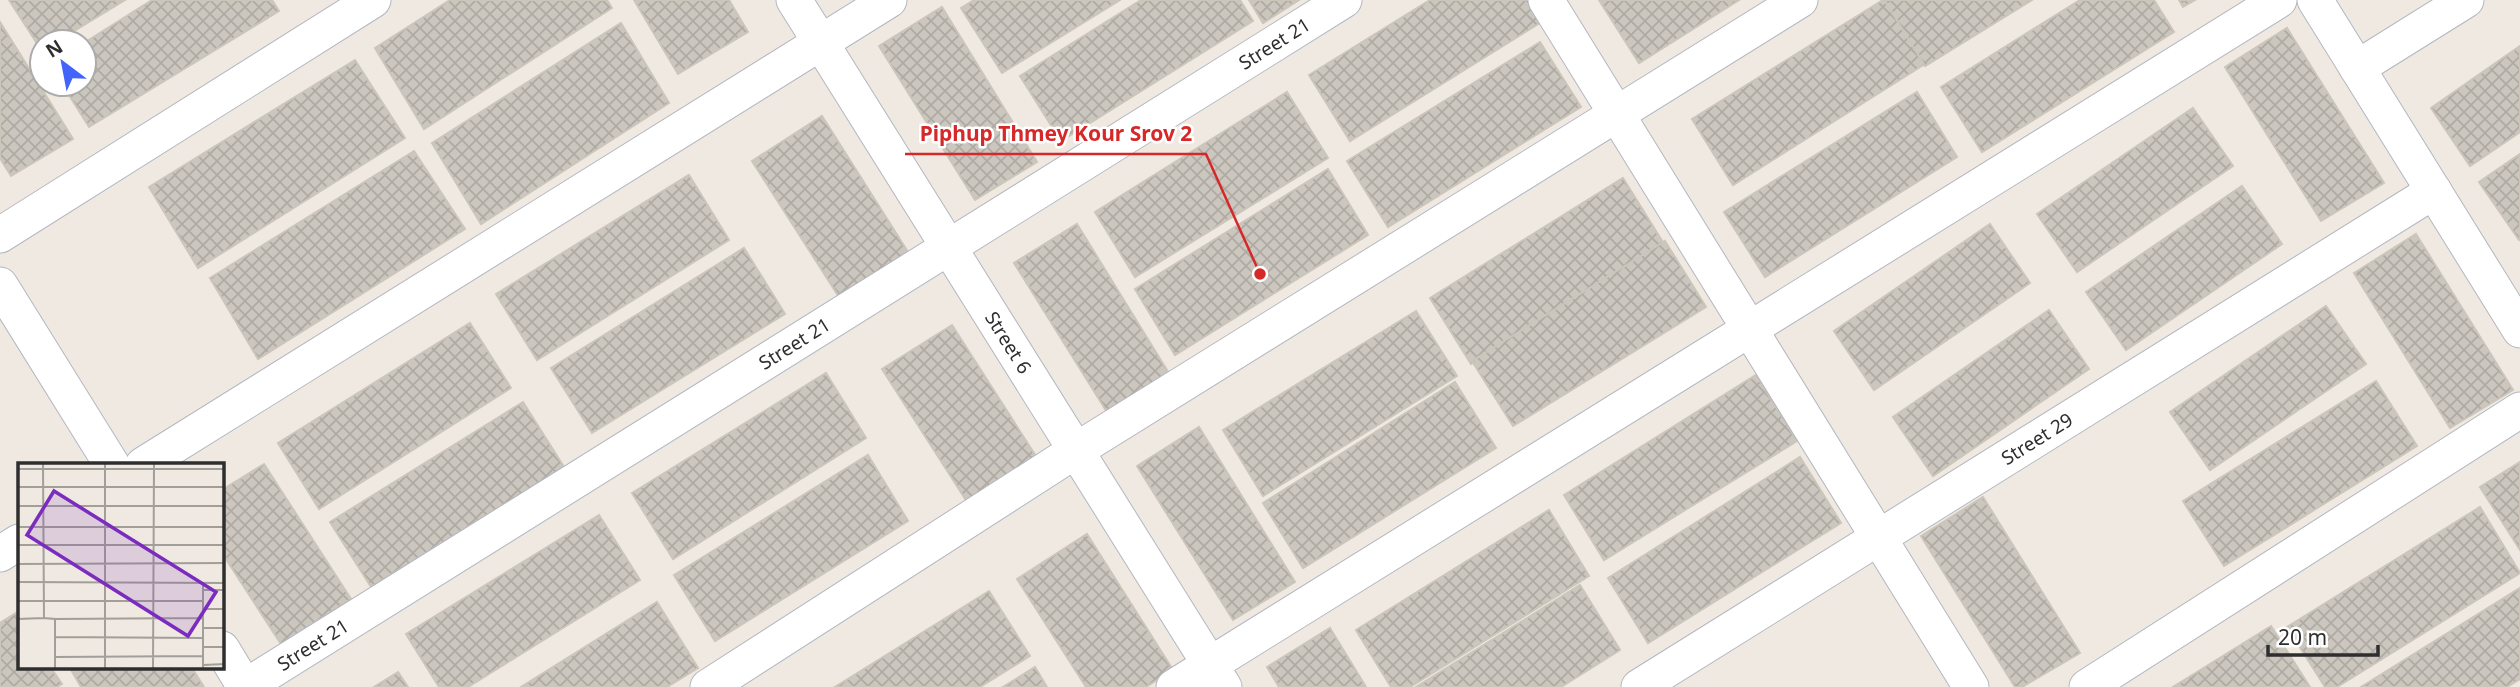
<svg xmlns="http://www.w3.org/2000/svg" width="2520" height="687" font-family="'Noto Sans',sans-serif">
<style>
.building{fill:url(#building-cross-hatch);stroke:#cbc5ba;stroke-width:2}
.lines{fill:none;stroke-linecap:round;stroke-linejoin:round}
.minor-casing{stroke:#b4b7c1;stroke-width:37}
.minor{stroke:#fff;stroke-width:35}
.labels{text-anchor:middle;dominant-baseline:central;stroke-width:5;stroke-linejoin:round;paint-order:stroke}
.street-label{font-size:19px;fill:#2e2e2e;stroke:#fff}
.inset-road{fill:none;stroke:#a29e99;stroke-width:2}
.view{fill:#7b2cbf;fill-opacity:0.15;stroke:#7b2cbf;stroke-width:3.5}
.inset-edge{fill:none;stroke:#2e2e2e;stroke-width:3.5}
.leader{fill:none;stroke:#d62828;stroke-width:2.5}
.callout-dot{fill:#d62828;stroke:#fff;stroke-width:2.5}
.callout-label{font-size:21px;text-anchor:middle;font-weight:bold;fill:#d62828;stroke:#fff;stroke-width:5;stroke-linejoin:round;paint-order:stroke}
</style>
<defs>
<pattern id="building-cross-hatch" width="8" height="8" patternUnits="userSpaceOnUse" patternTransform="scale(1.75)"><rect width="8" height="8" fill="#cbc7bf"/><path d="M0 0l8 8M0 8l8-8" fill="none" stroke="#afaba4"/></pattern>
</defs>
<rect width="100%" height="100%" fill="#efe9e1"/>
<!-- building -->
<g class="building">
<path d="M 9,0 L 125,0 L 56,42 L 42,42 L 42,51 Z"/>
<path d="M 152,0 L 272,0 L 279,11 L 89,127 L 62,84 L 84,84 L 84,43 Z"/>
<path d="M 450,0 L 607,0 L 612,8 L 424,129 L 375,48 Z"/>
<path d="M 634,0 L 729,0 L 748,32 L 678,74 Z"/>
<path d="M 974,0 L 1120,0 L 1002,73 L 961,8 Z"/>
<path d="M 1141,0 L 1240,0 L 1253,21 L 1061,141 L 1020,76 Z"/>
<path d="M 1249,0 L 1299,0 L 1263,23 Z"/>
<path d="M 1430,0 L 1530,0 L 1543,21 L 1350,141 L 1309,75 Z"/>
<path d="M 1599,0 L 1739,0 L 1639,63 Z"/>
<path d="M 1883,0 L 1886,0 L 1925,64 L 1733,185 L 1692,119 Z"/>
<path d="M 1887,0 L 2032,0 L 1925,66 L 1885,1 Z"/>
<path d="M 2080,0 L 2154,0 L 2174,32 L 1982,152 L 1941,87 Z"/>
<path d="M 2179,0 L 2195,0 L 2183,7 Z"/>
<path d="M 942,7 L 1037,162 L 975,200 L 879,46 Z"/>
<path d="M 0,22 L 73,139 L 11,176 L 0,158 Z"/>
<path d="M 621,23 L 669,103 L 481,224 L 432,143 Z"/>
<path d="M 2287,28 L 2384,183 L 2321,221 L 2225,67 Z"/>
<path d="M 1540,42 L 1581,107 L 1388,227 L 1347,161 Z"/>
<path d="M 2520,46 L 2520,132 L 2470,166 L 2431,108 Z"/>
<path d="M 355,60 L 405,138 L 198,268 L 149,187 Z"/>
<path d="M 1287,92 L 1328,158 L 1135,277 L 1095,212 Z"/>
<path d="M 1917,92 L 1957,157 L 1765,277 L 1724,212 Z"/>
<path d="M 2193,108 L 2233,166 L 2077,272 L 2037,214 Z"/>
<path d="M 822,116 L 908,252 L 839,297 L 752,161 Z"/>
<path d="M 414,151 L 465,229 L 258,359 L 210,278 Z"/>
<path d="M 2520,154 L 2520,239 L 2519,240 L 2479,182 Z"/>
<path d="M 1328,169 L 1368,235 L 1175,355 L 1135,289 Z"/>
<path d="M 689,175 L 729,240 L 537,360 L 496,294 Z"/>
<path d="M 1623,178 L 1664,244 L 1471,364 L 1430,298 Z"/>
<path d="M 2242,186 L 2282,244 L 2126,350 L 2086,292 Z"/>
<path d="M 1077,224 L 1173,380 L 1110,417 L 1014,263 Z"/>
<path d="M 1990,224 L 2030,283 L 1874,390 L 1834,331 Z"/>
<path d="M 2416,234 L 2513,390 L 2450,428 L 2354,273 Z"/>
<path d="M 1665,241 L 1706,307 L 1513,426 L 1472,361 Z"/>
<path d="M 744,248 L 785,314 L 592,433 L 551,368 Z"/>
<path d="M 2326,306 L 2366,364 L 2210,470 L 2170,412 Z"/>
<path d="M 2049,310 L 2089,369 L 1933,476 L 1893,417 Z"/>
<path d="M 1416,311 L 1457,376 L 1263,496 L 1223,430 Z"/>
<path d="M 470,323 L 511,388 L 319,509 L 278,443 Z"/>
<path d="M 952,325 L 1039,461 L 969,505 L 882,369 Z"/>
<path d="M 826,373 L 866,438 L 673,559 L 632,493 Z"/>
<path d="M 1756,375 L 1797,441 L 1604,560 L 1564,495 Z"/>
<path d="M 2376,381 L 2417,446 L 2224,566 L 2183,501 Z"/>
<path d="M 1455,382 L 1496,448 L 1303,568 L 1263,503 Z"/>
<path d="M 523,402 L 564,467 L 371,587 L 330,522 Z"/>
<path d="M 1199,427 L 1295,582 L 1233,620 L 1137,466 Z"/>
<path d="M 868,455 L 908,521 L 715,641 L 674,575 Z"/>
<path d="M 1800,457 L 1841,523 L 1648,643 L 1608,578 Z"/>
<path d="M 2520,462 L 2520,550 L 2480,487 Z"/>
<path d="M 264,464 L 351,599 L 281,644 L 222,553 L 222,490 Z"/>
<path d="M 1983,497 L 2080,653 L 2022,687 L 2015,687 L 1921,536 Z"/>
<path d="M 2480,507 L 2520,573 L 2337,687 L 2325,687 L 2287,627 Z"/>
<path d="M 1549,510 L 1589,576 L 1410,687 L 1391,687 L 1356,630 Z"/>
<path d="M 599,515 L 640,580 L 468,687 L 439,687 L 406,634 Z"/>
<path d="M 1087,534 L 1173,670 L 1146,687 L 1086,687 L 1017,579 Z"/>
<path d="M 1580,585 L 1620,650 L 1561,687 L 1416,687 Z"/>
<path d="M 2520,588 L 2520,679 L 2507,687 L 2361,687 Z"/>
<path d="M 989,591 L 1030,656 L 980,687 L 835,687 Z"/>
<path d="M 657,602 L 698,668 L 667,687 L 521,687 Z"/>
<path d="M 16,613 L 19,619 L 19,668 L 51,668 L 62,684 L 57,687 L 0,687 L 0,623 Z"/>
<path d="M 2271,626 L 2310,687 L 2173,687 Z"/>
<path d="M 1330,628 L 1366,687 L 1279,687 L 1267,667 Z"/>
<path d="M 1035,667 L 1047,687 L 1003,687 Z"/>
<path d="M 70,668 L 192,668 L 204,687 L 81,687 Z"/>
<path d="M 398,672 L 408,687 L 374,687 Z"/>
</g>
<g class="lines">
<!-- minor casing -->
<g class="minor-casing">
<g id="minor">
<path id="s1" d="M 794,0 L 1224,687"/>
<path d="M 1546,0 L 1971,687"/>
<path d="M 2315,0 L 2520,330"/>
<path d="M 2357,68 L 2466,0"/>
<path d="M 0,235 L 373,0"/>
<path d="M 0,285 L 112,465"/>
<path d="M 143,465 L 889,0"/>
<path d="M 0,554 L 19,542"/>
<path d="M 222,649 L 245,687"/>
<path id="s2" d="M 245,687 L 1344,0"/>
<path d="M 708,687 L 1075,451 L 1800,0"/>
<path d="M 1174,687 L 2279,0"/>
<path id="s3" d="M 1639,687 L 2434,191"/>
<path d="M 2087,687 L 2520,410"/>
</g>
</g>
<!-- minor -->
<use href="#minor" class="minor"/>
</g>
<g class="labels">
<!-- street labels -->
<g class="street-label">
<text stroke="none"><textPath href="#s2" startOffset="1214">Street 21</textPath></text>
<text stroke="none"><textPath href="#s2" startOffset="648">Street 21</textPath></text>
<text stroke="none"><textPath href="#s1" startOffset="404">Street 6</textPath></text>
<text stroke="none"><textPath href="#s3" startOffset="469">Street 29</textPath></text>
<text stroke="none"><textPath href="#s2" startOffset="80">Street 21</textPath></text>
</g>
</g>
<!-- overview -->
<g transform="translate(18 463)">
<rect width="206" height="206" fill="#efe9e1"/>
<path class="inset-road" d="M 25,1 L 26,155 L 37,156 L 37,206M 87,1 L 87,206M 0,6 L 207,6M 0,24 L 207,24M 0,43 L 207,43M 0,64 L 207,64M 0,82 L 207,82M 0,101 L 207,100M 0,119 L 207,120M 185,127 L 207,127M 0,138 L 185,138M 185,146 L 207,146M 0,156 L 26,155M 37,156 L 185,155M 185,165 L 207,165M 37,174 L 185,175M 184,184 L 207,184M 37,194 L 185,193M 185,202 L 207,201M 135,206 L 136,1M 185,206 L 185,120"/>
<path class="view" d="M 36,28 L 198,129 L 170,173 L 9,72 Z"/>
<rect width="206" height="206" class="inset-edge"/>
</g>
<!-- callouts -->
<path class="leader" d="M1260 274L1206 154H905"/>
<circle class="callout-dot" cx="1260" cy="274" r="7"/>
<g class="callout-label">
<text x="1056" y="141">Piphup Thmey Kour Srov 2</text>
</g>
<!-- north arrow -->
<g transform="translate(63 63) rotate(328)"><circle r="33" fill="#ffffff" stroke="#ababab" stroke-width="2"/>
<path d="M0-5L12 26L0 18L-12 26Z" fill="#4264fb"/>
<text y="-10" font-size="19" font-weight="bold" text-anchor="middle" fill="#2e2e2e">N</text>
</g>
<!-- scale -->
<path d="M2268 645v10h110v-10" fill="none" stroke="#2e2e2e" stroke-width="3.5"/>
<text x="2278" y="645" font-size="21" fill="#2e2e2e" stroke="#ffffff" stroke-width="5" paint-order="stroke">20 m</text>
</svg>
